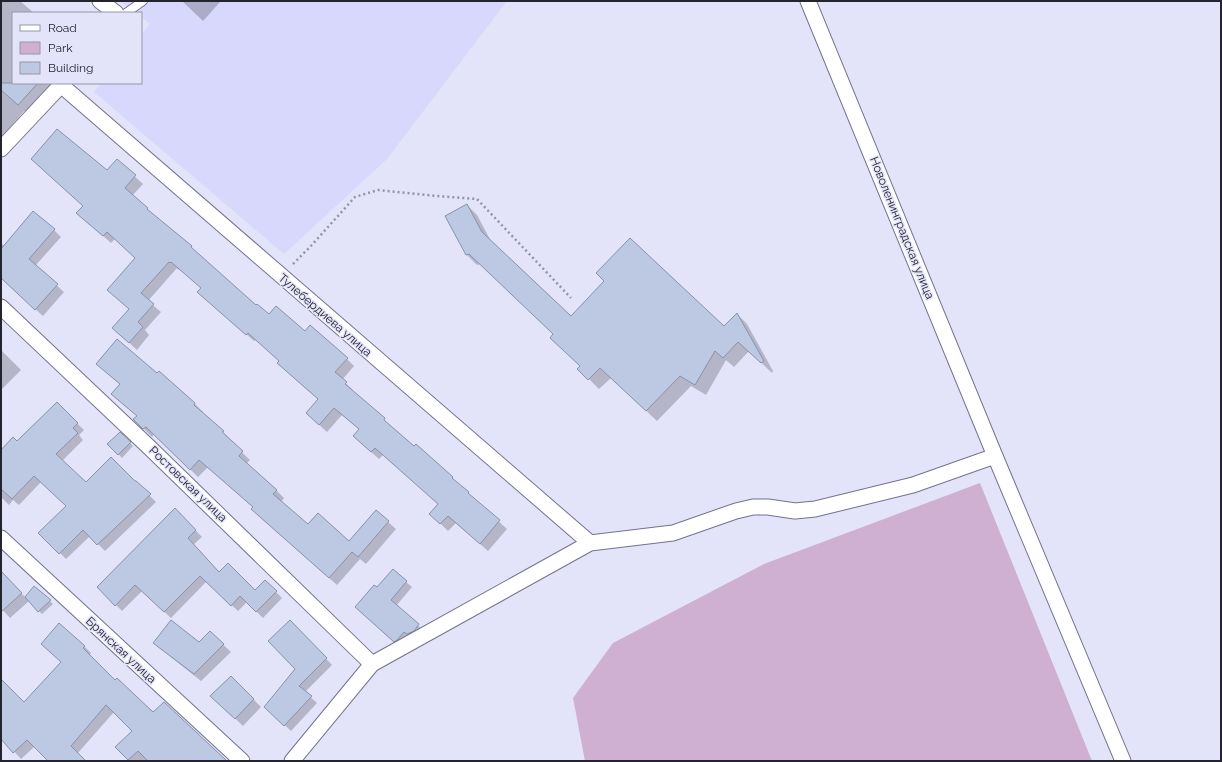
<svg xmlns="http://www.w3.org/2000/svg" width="1222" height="762" font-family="Raleway,sans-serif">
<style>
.built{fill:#d8d8fc}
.green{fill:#cfafd2}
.shadow{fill:#0003}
.building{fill:#bdc9e3;stroke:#8792ab}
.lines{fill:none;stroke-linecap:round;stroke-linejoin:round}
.lane-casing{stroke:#74738d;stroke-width:10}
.street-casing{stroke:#74738d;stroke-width:17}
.path{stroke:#9393a5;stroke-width:2.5;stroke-dasharray:2 3;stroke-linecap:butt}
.lane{stroke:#fff;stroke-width:8}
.street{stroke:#fff;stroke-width:15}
.labels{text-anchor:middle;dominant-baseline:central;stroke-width:3;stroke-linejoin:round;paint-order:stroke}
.street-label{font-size:12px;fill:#24242e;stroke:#e3e3fa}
</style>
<rect width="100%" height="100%" fill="#e3e3fa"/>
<!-- built -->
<path class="built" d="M 120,1 L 507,1 L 387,159 L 284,254 L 94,92 L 101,83 L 141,83 L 141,35 L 150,24 L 141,17 L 141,13 L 135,13 Z"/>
<!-- green -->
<path class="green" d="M 980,483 L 1092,761 L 585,761 L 573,698 L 613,643 L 764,564 Z"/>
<!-- shadow -->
<g class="shadow">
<path d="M 1,1 L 20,1 L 34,13 L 13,13 L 13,83 L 58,83 L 27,113 L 24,111 L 1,138 L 1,92 L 2,91 L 1,90 Z"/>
<path d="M 182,1 L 221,1 L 203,21 Z"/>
<path d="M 32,159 L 107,172 L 117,160 L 143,184 L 132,196 L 257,306 L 269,315 L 305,332 L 347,359 L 354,366 L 342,380 L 353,390 L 352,392 L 414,447 L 416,445 L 452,478 L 475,500 L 507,529 L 488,551 L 456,523 L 448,531 L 438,521 L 439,504 L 383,455 L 379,459 L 362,444 L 354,436 L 360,430 L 342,415 L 327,432 L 315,421 L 319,400 L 286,371 L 278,363 L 280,361 L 256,340 L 254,341 L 206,299 L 202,288 L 179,269 L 178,270 L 177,268 L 148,301 L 161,312 L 145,330 L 149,335 L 137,350 L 113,328 L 130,310 L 108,290 L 136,258 L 115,239 L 111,243 L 85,220 L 84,206 Z"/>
<path d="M 467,205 L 477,215 L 492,243 L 571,317 L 724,328 L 737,314 L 747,324 L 773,371 L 772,373 L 749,351 L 734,367 L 726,360 L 706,395 L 691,386 L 657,421 L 611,378 L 599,389 L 579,369 L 581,367 L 554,334 L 480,264 L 477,265 L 467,255 L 446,216 Z"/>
<path d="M 54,230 L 61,237 L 35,266 L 64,292 L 43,316 L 2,279 L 1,280 L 1,243 L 4,246 Z"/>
<path d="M 1,350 L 21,370 L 1,390 Z"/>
<path d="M 97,364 L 157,375 L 159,373 L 195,404 L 203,412 L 201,413 L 223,432 L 231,440 L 230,441 L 250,460 L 246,464 L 276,490 L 284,498 L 281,502 L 308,526 L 349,542 L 388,522 L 396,529 L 366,564 L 360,559 L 337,585 L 260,517 L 252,509 L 254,508 L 208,467 L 198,477 L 154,434 L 152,437 L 134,419 L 138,416 L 121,385 Z"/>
<path d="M 57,404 L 84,430 L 79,435 L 83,440 L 62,461 L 86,483 L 136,482 L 156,502 L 105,551 L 90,536 L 66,559 L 40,533 L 67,506 L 41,482 L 19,505 L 13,500 L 9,505 L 1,497 L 1,460 Z"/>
<path d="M 120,433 L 133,446 L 122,458 L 109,444 Z"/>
<path d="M 175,509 L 202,537 L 193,545 L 220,573 L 255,591 L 265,581 L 282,598 L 263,618 L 247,602 L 238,611 L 207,581 L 171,618 L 142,591 L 122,611 L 98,587 Z"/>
<path d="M 3,575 L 26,598 L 34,587 L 53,604 L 42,614 L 29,601 L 10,618 L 1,608 L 1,577 Z"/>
<path d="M 406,582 L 412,587 L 396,606 L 424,631 L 400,647 L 362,613 L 377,589 Z"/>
<path d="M 290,621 L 332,665 L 305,692 L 317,703 L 291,731 L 271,712 L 296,669 Z"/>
<path d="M 210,632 L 231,652 L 201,681 L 162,650 L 154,643 L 199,643 Z"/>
<path d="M 84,646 L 91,653 L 89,656 L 115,682 L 203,761 L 130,761 L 117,747 L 134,731 L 114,712 L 77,754 L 84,761 L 49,761 L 34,747 L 21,759 L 1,737 L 1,687 L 24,703 Z"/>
<path d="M 253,699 L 261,707 L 243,726 L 219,703 Z"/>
</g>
<!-- building -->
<g class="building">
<path d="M 1,83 L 38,83 L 18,105 L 1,90 Z"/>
<path d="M 57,129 L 107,170 L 117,159 L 136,175 L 125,188 L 148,208 L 147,209 L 192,246 L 191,247 L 256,305 L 257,304 L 269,314 L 276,306 L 305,331 L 310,325 L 348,358 L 335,372 L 347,382 L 345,384 L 385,418 L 384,420 L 414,446 L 416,444 L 453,477 L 452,478 L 469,492 L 468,493 L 500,520 L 480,544 L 448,516 L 440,524 L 429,514 L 438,504 L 375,448 L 371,452 L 353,436 L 359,429 L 334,408 L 319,425 L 306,413 L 318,399 L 277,363 L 279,361 L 248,333 L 246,335 L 197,292 L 201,288 L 171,262 L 170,263 L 169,262 L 141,293 L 154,304 L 138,322 L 143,327 L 129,343 L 112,328 L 129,309 L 107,290 L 135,258 L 107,232 L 103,236 L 76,213 L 83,206 L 31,159 Z"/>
<path d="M 467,204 L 482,232 L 571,316 L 604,281 L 596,273 L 630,238 L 724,326 L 737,313 L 764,361 L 761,363 L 738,342 L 723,358 L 715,351 L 695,385 L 680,376 L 646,411 L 600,368 L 588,380 L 577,369 L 580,366 L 550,338 L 553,334 L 469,254 L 466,255 L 445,216 Z"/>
<path d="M 33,211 L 55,229 L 29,259 L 58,284 L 35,310 L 1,278 L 1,249 Z"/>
<path d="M 117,339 L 157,373 L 159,371 L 195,403 L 194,405 L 224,431 L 222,432 L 243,451 L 239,456 L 277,490 L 273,494 L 308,524 L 318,513 L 349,541 L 376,510 L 389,521 L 358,557 L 352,552 L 329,578 L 251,509 L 253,507 L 199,460 L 190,470 L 146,427 L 143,429 L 133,419 L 137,416 L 111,394 L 120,384 L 96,364 Z"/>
<path d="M 57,402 L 78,423 L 73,428 L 78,433 L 56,454 L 86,482 L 111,457 L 135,481 L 136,481 L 151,494 L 97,545 L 83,530 L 59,554 L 38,533 L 66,506 L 34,476 L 12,499 L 1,489 L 1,450 L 13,437 L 17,441 Z"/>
<path d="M 120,432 L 131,442 L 118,455 L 107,444 Z"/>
<path d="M 175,508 L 196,530 L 188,538 L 219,572 L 228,563 L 255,590 L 265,580 L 277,591 L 256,612 L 240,596 L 231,606 L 200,576 L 164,612 L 135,585 L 115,606 L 97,587 Z"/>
<path d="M 393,569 L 407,581 L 391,600 L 419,624 L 414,631 L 407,634 L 404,632 L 397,640 L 394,642 L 355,607 L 374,585 L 377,587 Z"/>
<path d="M 1,571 L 22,593 L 1,612 Z"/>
<path d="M 34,586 L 51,600 L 38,612 L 25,597 Z"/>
<path d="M 171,620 L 199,642 L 210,631 L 224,644 L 194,674 L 153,643 Z"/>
<path d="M 290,620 L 327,658 L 299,686 L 312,696 L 284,726 L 264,707 L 295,669 L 268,641 Z"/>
<path d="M 59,623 L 85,646 L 83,648 L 115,680 L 117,678 L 153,712 L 164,702 L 227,761 L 148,761 L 138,751 L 128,760 L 115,747 L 132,731 L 106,705 L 71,746 L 86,761 L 48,761 L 27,740 L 13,753 L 1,739 L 1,679 L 24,702 L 61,662 L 41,644 Z"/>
<path d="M 231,676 L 254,699 L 235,719 L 210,696 Z"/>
</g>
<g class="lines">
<!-- lane casing -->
<g class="lane-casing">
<path id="lane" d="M 126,13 L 143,1"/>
</g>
<!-- street casing -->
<g class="street-casing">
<g id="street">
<path d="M 100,1 L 116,13"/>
<path d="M 808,1 L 995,456 L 1123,761"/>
<path d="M 61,85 L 590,543"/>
<path d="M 1,149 L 63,83"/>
<path d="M 1,307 L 150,448 L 372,664"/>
<path d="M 1,538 L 242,761"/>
<path d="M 292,761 L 372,664 L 590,543 L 673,533 L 736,511 L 753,507 L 768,507 L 795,511 L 815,509 L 913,485 L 995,456"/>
</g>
</g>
<!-- path -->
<path class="path" d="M 293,264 L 310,247 L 355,197 L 378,190 L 437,196 L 477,199 L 571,298"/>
<!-- lane -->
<use href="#lane" class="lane"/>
<!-- street -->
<use href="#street" class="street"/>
</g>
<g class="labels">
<!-- street labels -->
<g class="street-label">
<text transform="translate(902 228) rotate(68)">Новоленинградская улица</text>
<text transform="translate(325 315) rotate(41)">Тулебердиева улица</text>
<text transform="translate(188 484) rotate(44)">Ростовская улица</text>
<text transform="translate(121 650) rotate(43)">Брянская улица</text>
</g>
</g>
<!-- border -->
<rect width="1222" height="762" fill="none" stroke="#24242e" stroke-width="4"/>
<!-- legend -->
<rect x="12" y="12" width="130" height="72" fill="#e3e3fa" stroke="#9797a8"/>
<rect x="20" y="25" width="20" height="6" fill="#ffffff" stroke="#9797a8"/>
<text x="48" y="32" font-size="12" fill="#24242e">Road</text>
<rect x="20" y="42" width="20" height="12" fill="#cfafd2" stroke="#9797a8"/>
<text x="48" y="52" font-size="12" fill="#24242e">Park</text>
<rect x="20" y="62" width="20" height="12" fill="#bdc9e3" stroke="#9797a8"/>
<text x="48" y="72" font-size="12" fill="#24242e">Building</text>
</svg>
